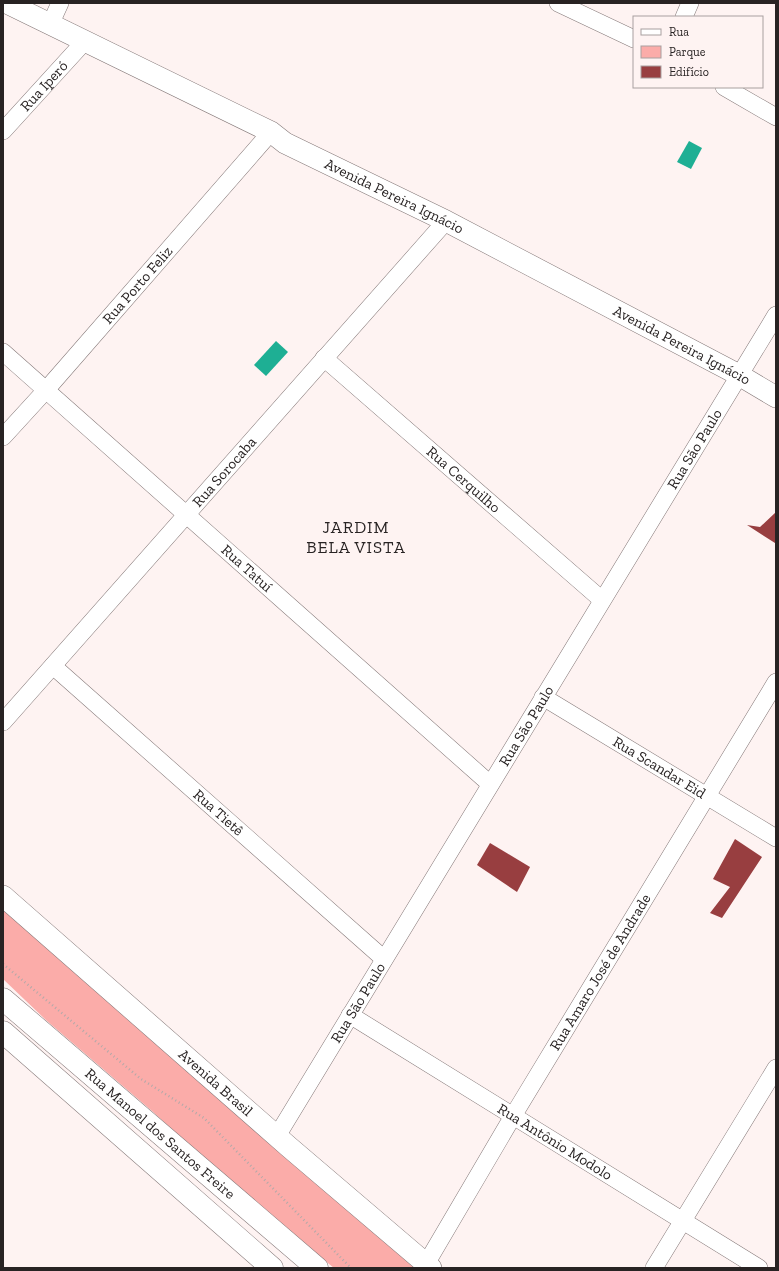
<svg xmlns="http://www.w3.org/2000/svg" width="779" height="1271" font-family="'Zilla Slab',serif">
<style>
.green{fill:#fbaca9}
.water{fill:#1eaf94}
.building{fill:#983e40}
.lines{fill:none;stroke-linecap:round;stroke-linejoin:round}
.minor-casing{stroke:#847878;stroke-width:18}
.tertiary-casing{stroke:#847878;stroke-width:22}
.secondary-casing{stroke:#847878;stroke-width:23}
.path{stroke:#b2a9a9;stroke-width:2.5;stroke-dasharray:1 3;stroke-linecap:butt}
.minor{stroke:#fff;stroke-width:17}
.tertiary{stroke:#fff;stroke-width:21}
.secondary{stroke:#fff;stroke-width:22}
.labels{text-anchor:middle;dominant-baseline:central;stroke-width:4;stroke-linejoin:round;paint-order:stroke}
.street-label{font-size:15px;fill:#282323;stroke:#fef3f2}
.quarter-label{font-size:17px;letter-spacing:1px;fill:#282323;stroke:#fef3f2}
</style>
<rect width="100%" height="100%" fill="#fef3f2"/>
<!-- green -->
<path class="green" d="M 3,907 L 426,1268 L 334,1268 L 282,1226 L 190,1146 L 152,1111 L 47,1021 L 3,979 Z"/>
<!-- water -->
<g class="water">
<path d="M 689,141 L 702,148 L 691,169 L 677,162 Z"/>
<path d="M 276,341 L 288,352 L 266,376 L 254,365 Z"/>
</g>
<!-- building -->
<g class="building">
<path d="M 776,512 L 776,541 L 775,543 L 747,525 L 760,527 Z"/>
<path d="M 735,839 L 762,857 L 722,918 L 710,913 L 730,887 L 713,879 Z"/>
<path d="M 490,843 L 530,867 L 517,892 L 477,865 Z"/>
</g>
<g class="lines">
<!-- minor casing -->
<g class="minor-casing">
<g id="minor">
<path d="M 558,3 L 634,39"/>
<path d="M 684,17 L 690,3"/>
<path d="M 50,25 L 60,3"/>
<path d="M 724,87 L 776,117"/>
<path id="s1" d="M 3,131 L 85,41"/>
<path id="s2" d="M 3,352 L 490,784"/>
<path id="s3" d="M 324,358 L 602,600"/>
<path id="s4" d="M 3,437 L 46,390 L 271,132"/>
<path id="s5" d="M 53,666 L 384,959"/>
<path id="s6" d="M 543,697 L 776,838"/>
<path id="s7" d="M 3,722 L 446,221"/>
<path id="s8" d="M 350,1015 L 759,1268"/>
<path id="s9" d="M 277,1136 L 776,315"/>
<path id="s10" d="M 426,1264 L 513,1116 L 776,682"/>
<path d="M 654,1268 L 776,1068"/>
</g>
</g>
<!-- tertiary casing -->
<g class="tertiary-casing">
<g id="tertiary">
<path id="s11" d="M 7,3 L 271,132 L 285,143 L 446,221 L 739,375 L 776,397"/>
<path id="s12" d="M 3,896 L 289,1147 L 431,1268"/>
</g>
</g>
<!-- secondary casing -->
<g class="secondary-casing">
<g id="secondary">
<path id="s13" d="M 3,999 L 317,1268"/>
<path d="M 3,1032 L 272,1268"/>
</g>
</g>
<!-- path -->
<path class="path" d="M 3,964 L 141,1079 L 204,1118 L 351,1268"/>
<!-- minor -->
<use href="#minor" class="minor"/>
<!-- tertiary -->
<use href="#tertiary" class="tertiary"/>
<!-- secondary -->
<use href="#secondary" class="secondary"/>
</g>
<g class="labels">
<!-- street labels -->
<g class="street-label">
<text stroke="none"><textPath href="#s1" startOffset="61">Rua Iperó</textPath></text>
<text stroke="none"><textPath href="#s11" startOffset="433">Avenida Pereira Ignácio</textPath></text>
<text stroke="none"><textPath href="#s4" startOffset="203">Rua Porto Feliz</textPath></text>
<text stroke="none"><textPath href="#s11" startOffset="757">Avenida Pereira Ignácio</textPath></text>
<text stroke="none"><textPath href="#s9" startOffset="804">Rua São Paulo</textPath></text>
<text stroke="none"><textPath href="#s7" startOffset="334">Rua Sorocaba</textPath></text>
<text stroke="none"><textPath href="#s3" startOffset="185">Rua Cerquilho</textPath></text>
<text stroke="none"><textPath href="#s2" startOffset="326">Rua Tatuí</textPath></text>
<text stroke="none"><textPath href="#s9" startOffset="480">Rua São Paulo</textPath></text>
<text stroke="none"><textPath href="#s6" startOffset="136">Rua Scandar Eid</textPath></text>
<text stroke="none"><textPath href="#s5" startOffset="221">Rua Tietê</textPath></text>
<text stroke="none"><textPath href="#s10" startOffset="340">Rua Amaro José de Andrade</textPath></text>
<text stroke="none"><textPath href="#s9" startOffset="156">Rua São Paulo</textPath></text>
<text stroke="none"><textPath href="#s12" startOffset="283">Avenida Brasil</textPath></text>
<text stroke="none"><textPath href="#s13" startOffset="207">Rua Manoel dos Santos Freire</textPath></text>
<text stroke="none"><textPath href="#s8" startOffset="241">Rua Antônio Modolo</textPath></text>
</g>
<!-- quarter labels -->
<g class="quarter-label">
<text x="356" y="527">JARDIM<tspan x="356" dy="20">BELA VISTA</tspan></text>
</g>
</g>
<!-- border -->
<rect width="779" height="1271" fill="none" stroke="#282323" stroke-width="8"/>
<!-- legend -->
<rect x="633" y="16" width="130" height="72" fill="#fef3f2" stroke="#a8a09f"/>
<rect x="641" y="29" width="20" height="6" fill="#ffffff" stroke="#a8a09f"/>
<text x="669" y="36" font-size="12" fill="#282323">Rua</text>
<rect x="641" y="46" width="20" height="12" fill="#fbaca9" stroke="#a8a09f"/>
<text x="669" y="56" font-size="12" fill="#282323">Parque</text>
<rect x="641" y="66" width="20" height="12" fill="#983e40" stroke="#a8a09f"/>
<text x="669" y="76" font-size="12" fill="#282323">Edifício</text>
</svg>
